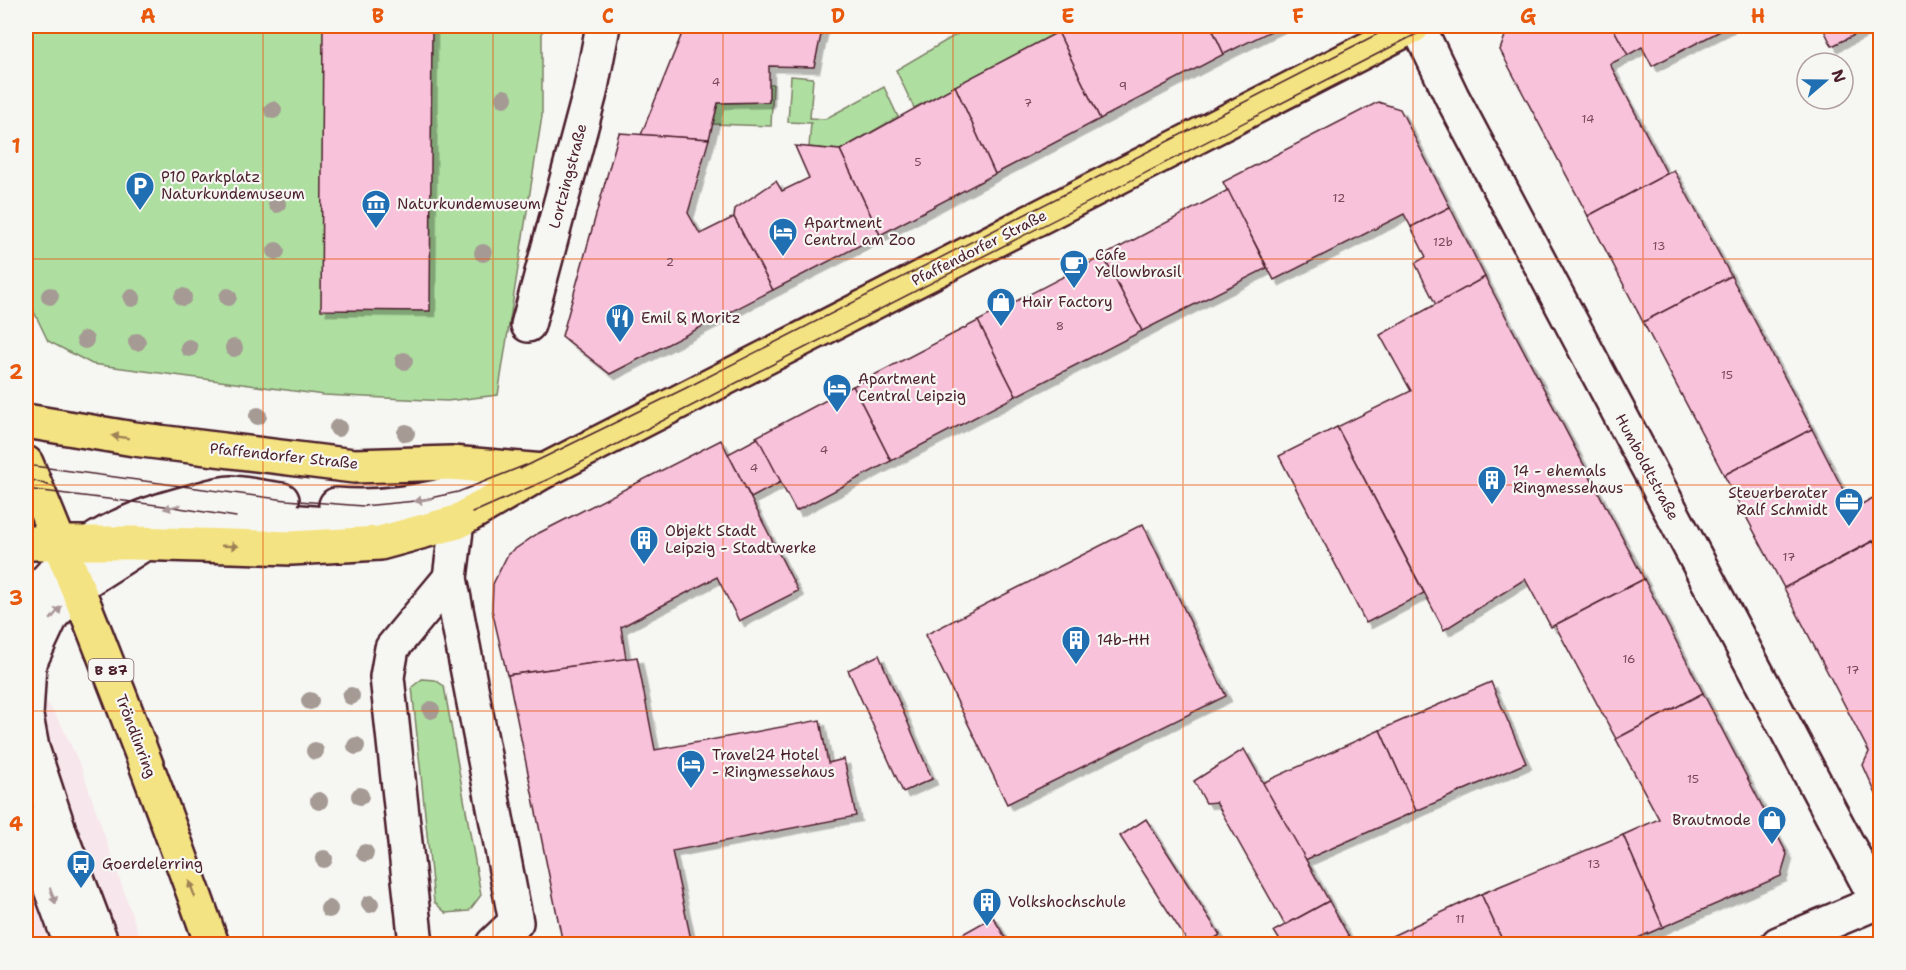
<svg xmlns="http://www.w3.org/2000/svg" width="1906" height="970" font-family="'Shantell Sans',sans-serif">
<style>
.built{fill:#f7e6eb}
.green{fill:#aedfa0;stroke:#7c7f66;stroke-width:1.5}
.building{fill:#f9c2db;stroke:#4a1f2b;stroke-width:1.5;filter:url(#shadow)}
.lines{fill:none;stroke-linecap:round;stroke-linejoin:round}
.minor-casing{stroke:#4a1f2b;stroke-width:38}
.major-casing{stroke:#4a1f2b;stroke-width:38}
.minor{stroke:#f6f6f2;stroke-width:33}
.major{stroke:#f4e382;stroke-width:33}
.tram{stroke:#4a1f2b;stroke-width:1.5}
.tree{fill:#a59a94}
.oneway{fill:#9f8156}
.oneway2{fill:#a99598}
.grid{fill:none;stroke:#e8590c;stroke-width:1.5;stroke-opacity:0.55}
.labels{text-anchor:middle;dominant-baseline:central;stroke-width:4.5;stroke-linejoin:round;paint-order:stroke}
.number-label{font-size:12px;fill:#764857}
.shield{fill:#f6f6f2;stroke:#7e6067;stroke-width:1.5}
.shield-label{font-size:14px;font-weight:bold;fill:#4a1f2b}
.street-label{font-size:15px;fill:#4a1f2b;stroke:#f6f6f2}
.poi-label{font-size:15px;fill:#4a1f2b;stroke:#f6f6f2;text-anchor:start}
.neatline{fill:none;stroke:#e8590c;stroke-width:2}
.grid-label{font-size:20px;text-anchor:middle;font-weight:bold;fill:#e8590c}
</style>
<defs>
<filter id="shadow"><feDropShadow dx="5.5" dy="5.5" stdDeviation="0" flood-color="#0004"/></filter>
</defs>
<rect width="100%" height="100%" fill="#f6f6f2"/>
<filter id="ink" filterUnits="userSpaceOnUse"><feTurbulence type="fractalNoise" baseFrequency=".0167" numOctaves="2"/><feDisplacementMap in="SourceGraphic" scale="12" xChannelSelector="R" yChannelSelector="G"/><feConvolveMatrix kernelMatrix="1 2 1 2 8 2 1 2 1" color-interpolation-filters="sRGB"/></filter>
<g filter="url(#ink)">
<!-- built -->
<path class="built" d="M 26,669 L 62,726 L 81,767 L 142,944 L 26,944 Z"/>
<!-- green -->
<g class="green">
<path d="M 26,26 L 542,26 L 542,116 L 498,395 L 447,401 L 324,395 L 92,364 L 48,341 L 26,295 Z"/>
<path d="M 971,26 L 1070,26 L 914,108 L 896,70 Z"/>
<path d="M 791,76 L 813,78 L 810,118 L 825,119 L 884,87 L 898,117 L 840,150 L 809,147 L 811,123 L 788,122 Z"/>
<path d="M 769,84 L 773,84 L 771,126 L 713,124 L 718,103 L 769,102 Z"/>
<path d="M 422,679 L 435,680 L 444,686 L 481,895 L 469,911 L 446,913 L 434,902 L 412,687 Z"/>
</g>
<!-- building -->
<g class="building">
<path d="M 323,26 L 432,26 L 430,311 L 321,310 Z"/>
<path d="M 685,26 L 823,26 L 814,67 L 769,66 L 769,102 L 718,103 L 709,139 L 641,135 Z"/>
<path d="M 1070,26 L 1211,26 L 1224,54 L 1100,119 L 1058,32 Z"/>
<path d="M 1211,26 L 1281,26 L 1224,54 Z"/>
<path d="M 1520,26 L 1612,26 L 1628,55 L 1610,64 L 1667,174 L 1588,216 L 1500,50 L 1506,33 Z"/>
<path d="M 1612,26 L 1730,26 L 1652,66 L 1642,47 L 1628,55 Z"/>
<path d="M 1822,26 L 1873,26 L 1832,46 Z"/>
<path d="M 1058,32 L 1100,119 L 995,174 L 955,86 Z"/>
<path d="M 955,86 L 995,174 L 880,235 L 840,150 Z"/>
<path d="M 1378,102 L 1400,109 L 1450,207 L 1411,227 L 1404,214 L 1274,280 L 1223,182 Z"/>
<path d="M 619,133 L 709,139 L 688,213 L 700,234 L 734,217 L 773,290 L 610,374 L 562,336 Z"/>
<path d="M 795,146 L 840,150 L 880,235 L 773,290 L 734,217 L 735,209 L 776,181 L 782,191 L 809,178 Z"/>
<path d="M 1674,170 L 1731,276 L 1643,322 L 1588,216 Z"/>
<path d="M 1228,190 L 1267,268 L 1142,331 L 1103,256 Z"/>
<path d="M 1450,207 L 1485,277 L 1436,305 L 1415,263 L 1426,257 L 1411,227 Z"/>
<path d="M 1103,256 L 1142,331 L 1016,396 L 978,321 Z"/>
<path d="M 1731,276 L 1812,429 L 1724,475 L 1643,322 Z"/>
<path d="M 1485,277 L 1644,579 L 1551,627 L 1525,579 L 1444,630 L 1337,427 L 1411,391 L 1380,335 Z"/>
<path d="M 978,321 L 1016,396 L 891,461 L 853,386 Z"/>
<path d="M 853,386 L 891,461 L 796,511 L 756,437 Z"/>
<path d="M 1337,427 L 1424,593 L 1366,623 L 1279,456 Z"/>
<path d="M 1812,429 L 1853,509 L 1880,494 L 1880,537 L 1784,588 L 1724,475 Z"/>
<path d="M 758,438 L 781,482 L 751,498 L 728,454 Z"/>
<path d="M 721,440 L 798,591 L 739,621 L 717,577 L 621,627 L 626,659 L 507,675 L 492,610 L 493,584 L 508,554 L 537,534 Z"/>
<path d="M 1143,524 L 1226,696 L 1007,804 L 925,635 Z"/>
<path d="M 1874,541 L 1880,555 L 1880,796 L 1876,794 L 1863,765 L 1869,752 L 1784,588 Z"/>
<path d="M 1644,579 L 1703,693 L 1616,739 L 1555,625 Z"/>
<path d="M 879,655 L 932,779 L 903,792 L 848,670 Z"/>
<path d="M 637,657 L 655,750 L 820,720 L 828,763 L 844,759 L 856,816 L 672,851 L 692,944 L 563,944 L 508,675 Z"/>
<path d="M 1491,682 L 1526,763 L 1416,811 L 1380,730 Z"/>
<path d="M 1703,693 L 1787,854 L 1781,876 L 1663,927 L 1623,835 L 1659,819 L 1616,739 Z"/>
<path d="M 1380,730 L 1416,811 L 1305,860 L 1262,783 Z"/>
<path d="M 1244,749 L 1329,901 L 1285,925 L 1216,802 L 1206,803 L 1194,781 Z"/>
<path d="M 1146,819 L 1220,935 L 1206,944 L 1189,944 L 1120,836 Z"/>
<path d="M 1623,835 L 1663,927 L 1624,944 L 1504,944 L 1481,894 Z"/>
<path d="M 1481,894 L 1504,944 L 1375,944 Z"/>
<path d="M 1329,901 L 1353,944 L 1282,944 L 1274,931 Z"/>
<path d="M 993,917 L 1009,944 L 964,944 L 959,936 Z"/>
</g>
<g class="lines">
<!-- minor casing -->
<g class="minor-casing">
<g id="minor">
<path d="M 1418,26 L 1452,97 L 1880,906"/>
<path d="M 528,325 L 590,93 L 603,26"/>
<path d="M 336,505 C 401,510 461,495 520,469"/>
<path d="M 457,522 L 450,578 L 516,922 L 493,944"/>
<path d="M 26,605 C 70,545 120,520 191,502 C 203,499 218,493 231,493 C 248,494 265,498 282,500"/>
<path d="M 50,807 L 102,944"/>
<path d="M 26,821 L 71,944"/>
<path d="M 58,827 L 32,748 L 26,716 L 29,664 L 52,615 L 87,580 L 145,543 L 194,526 L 236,517 L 389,529 L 412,526"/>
<path d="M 416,944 L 387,677 L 392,648 L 450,578"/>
<path d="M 1778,944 L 1880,901"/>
</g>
</g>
<!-- major casing -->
<g class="major-casing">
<g id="major">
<path d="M 26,421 L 134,439 L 354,466 L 451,463 L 544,471"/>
<path d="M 26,463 C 93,622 154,782 212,944"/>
<path d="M 26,543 L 133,543 L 291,548 L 380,543 L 457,522 L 544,471 L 1413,26"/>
</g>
</g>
<!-- minor -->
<use href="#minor" class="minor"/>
<!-- major -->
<use href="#major" class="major"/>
<!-- tram -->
<g class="tram">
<path d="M 26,465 L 286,500 L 363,506 L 416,501 L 458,492 L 526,465"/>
<path d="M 520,469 L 686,388 L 1393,26"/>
<path d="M 26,478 L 54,487"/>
<path d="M 26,489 L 173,507 L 236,517"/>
<path d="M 472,513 L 549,479 L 1432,26"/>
</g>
</g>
<!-- trees -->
<g class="tree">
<circle cx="504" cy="98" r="9"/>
<circle cx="273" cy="110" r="9"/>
<circle cx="277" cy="204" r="9"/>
<circle cx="276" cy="251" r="9"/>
<circle cx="483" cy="253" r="9"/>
<circle cx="50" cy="296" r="9"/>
<circle cx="183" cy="297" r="9"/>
<circle cx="228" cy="297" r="9"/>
<circle cx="132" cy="298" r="9"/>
<circle cx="85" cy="340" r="9"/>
<circle cx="137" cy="342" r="9"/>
<circle cx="189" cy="348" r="9"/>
<circle cx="234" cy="348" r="9"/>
<circle cx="404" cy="361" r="9"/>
<circle cx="258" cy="416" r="9"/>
<circle cx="338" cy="428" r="9"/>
<circle cx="406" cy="433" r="9"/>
<circle cx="351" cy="696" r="9"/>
<circle cx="310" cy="701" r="9"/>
<circle cx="431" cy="710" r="9"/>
<circle cx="356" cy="746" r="9"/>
<circle cx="315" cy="751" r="9"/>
<circle cx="360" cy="796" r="9"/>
<circle cx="319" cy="801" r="9"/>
<circle cx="365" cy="853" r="9"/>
<circle cx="324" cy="859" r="9"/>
<circle cx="370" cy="904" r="9"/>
<circle cx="329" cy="909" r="9"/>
</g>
<!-- one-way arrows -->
<defs><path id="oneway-solid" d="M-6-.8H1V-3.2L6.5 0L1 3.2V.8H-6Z" transform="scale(1.5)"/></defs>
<g class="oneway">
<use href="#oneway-solid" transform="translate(120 437) rotate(-171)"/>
<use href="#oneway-solid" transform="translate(230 546) rotate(2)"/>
<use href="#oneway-solid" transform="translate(192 889) rotate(-110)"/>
</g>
<g class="oneway2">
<use href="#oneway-solid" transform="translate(423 500) rotate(169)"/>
<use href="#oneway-solid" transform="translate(172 507) rotate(166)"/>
<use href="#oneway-solid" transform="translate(56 613) rotate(-50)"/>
<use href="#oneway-solid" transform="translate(53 896) rotate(70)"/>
</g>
</g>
<!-- grid -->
<path class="grid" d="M 263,26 L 263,944M 493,26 L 493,944M 723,26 L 723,944M 953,26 L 953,944M 1183,26 L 1183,944M 1413,26 L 1413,944M 1643,26 L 1643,944M 26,259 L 1880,259M 26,485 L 1880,485M 26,711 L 1880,711"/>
<!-- icons -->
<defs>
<g id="parking-pin" transform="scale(1.5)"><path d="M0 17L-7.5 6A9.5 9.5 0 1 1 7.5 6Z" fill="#1f6fb2" stroke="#f6f6f2"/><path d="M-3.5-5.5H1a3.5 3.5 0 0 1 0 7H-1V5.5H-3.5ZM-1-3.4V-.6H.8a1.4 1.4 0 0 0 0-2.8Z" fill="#fff"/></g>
<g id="museum-pin" transform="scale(1.5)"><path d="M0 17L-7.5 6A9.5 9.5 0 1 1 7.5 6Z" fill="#1f6fb2" stroke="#f6f6f2"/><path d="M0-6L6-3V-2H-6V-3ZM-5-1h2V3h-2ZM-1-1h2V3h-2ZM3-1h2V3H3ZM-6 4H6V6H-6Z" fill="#fff"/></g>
<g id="hotel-pin" transform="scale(1.5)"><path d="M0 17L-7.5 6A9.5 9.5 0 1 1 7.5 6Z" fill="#1f6fb2" stroke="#f6f6f2"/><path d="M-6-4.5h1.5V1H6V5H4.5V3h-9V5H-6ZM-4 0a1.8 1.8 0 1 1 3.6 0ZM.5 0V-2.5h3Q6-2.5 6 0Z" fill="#fff"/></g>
<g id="cafe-pin" transform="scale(1.5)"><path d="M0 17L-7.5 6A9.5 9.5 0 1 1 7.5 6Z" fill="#1f6fb2" stroke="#f6f6f2"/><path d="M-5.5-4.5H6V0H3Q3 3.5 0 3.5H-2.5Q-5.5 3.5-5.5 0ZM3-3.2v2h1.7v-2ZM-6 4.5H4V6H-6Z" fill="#fff"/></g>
<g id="shop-pin" transform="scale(1.5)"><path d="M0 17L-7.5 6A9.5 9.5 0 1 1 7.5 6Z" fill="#1f6fb2" stroke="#f6f6f2"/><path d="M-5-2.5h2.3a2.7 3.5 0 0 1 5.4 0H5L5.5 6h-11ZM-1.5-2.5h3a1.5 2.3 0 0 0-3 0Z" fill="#fff"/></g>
<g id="restaurant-pin" transform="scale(1.5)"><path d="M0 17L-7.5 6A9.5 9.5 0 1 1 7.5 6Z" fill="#1f6fb2" stroke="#f6f6f2"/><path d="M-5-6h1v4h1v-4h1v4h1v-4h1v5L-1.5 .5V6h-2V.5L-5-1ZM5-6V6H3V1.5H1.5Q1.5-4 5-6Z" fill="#fff"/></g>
<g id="building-pin" transform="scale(1.5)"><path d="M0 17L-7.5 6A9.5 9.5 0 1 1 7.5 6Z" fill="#1f6fb2" stroke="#f6f6f2"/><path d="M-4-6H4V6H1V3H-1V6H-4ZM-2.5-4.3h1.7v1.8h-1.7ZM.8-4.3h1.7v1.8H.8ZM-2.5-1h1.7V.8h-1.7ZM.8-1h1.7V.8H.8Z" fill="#fff"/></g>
<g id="office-pin" transform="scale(1.5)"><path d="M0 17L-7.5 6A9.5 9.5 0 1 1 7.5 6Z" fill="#1f6fb2" stroke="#f6f6f2"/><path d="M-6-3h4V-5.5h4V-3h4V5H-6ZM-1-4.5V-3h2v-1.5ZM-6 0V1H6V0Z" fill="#fff"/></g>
<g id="bus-pin" transform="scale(1.5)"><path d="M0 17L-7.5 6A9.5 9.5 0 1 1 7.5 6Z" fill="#1f6fb2" stroke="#f6f6f2"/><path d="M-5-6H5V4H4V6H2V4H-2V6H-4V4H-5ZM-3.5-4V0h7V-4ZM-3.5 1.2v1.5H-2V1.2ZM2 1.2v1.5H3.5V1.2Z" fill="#fff"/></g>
</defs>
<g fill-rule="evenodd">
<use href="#parking-pin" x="140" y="186"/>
<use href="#museum-pin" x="376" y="204"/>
<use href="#hotel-pin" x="783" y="232"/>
<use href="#cafe-pin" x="1074" y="264"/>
<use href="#shop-pin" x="1001" y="302"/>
<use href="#restaurant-pin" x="620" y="318"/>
<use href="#hotel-pin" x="837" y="388"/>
<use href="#building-pin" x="1492" y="480"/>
<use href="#office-pin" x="1849" y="502"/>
<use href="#building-pin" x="644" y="540"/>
<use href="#building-pin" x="1076" y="640"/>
<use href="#hotel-pin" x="691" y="764"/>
<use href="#shop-pin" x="1772" y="820"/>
<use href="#bus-pin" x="81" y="864"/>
<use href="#building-pin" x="987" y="902"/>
</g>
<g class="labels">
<!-- number labels -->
<g class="number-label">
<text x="716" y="82">4</text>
<text x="1123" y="86">9</text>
<text x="1028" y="103">7</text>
<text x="1588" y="119">14</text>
<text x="918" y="162">5</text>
<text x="1339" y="198">12</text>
<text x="1443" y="242">12b</text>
<text x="1659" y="246">13</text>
<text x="670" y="262">2</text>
<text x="1060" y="326">8</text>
<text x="1727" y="375">15</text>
<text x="824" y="450">4</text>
<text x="754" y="468">4</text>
<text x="1789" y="557">17</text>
<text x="1629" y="659">16</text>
<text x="1853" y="670">17</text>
<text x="1693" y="779">15</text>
<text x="1594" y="864">13</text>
<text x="1460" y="919">11</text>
</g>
<!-- shield labels -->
<rect class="shield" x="88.5" y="659" width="45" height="22" rx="4.5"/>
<g class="shield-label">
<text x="111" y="670">B 87</text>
</g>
<!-- street labels -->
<g class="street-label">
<text transform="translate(568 176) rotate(-75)">Lortzingstraße</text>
<text transform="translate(979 248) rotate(-27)">Pfaffendorfer Straße</text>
<text transform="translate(284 456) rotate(6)">Pfaffendorfer Straße</text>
<text transform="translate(1647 467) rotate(62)">Humboldtstraße</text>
<text transform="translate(136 736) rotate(69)">Tröndlinring</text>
</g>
<!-- poi labels -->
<g class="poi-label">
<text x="161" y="177">P10 Parkplatz<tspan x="161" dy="17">Naturkundemuseum</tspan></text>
<text x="397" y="204">Naturkundemuseum</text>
<text x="804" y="223">Apartment<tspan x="804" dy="17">Central am Zoo</tspan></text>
<text x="1095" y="255">Cafe<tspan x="1095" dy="17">Yellowbrasil</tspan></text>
<text x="1022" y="302">Hair Factory</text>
<text x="641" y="318">Emil &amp; Moritz</text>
<text x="858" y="379">Apartment<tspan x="858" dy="17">Central Leipzig</tspan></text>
<text x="1513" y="471">14 - ehemals<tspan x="1513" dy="17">Ringmessehaus</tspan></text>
<text x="1828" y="493" text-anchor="end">Steuerberater<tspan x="1828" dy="17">Ralf Schmidt</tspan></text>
<text x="665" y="531">Objekt Stadt<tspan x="665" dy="17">Leipzig - Stadtwerke</tspan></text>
<text x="1097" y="640">14b-HH</text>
<text x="712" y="755">Travel24 Hotel<tspan x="712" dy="17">- Ringmessehaus</tspan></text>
<text x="1751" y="820" text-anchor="end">Brautmode</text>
<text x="102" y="864">Goerdelerring</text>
<text x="1008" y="902">Volkshochschule</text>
</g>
</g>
<!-- margin -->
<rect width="1906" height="970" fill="none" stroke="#f6f6f2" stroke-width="66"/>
<!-- north arrow -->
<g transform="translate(1825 81) rotate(70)"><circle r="28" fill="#f6f6f2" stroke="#b1a0a2" stroke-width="1.5"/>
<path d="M0-4.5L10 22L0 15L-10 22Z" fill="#1f6fb2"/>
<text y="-9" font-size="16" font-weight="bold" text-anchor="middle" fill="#4a1f2b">N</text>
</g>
<rect x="33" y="33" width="1840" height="904" class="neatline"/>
<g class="grid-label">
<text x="148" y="23">A</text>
<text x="378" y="23">B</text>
<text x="608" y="23">C</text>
<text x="838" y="23">D</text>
<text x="1068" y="23">E</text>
<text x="1298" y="23">F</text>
<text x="1528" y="23">G</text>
<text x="1758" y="23">H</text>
<text x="16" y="153">1</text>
<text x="16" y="379">2</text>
<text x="16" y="605">3</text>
<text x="16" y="831">4</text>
</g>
</svg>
